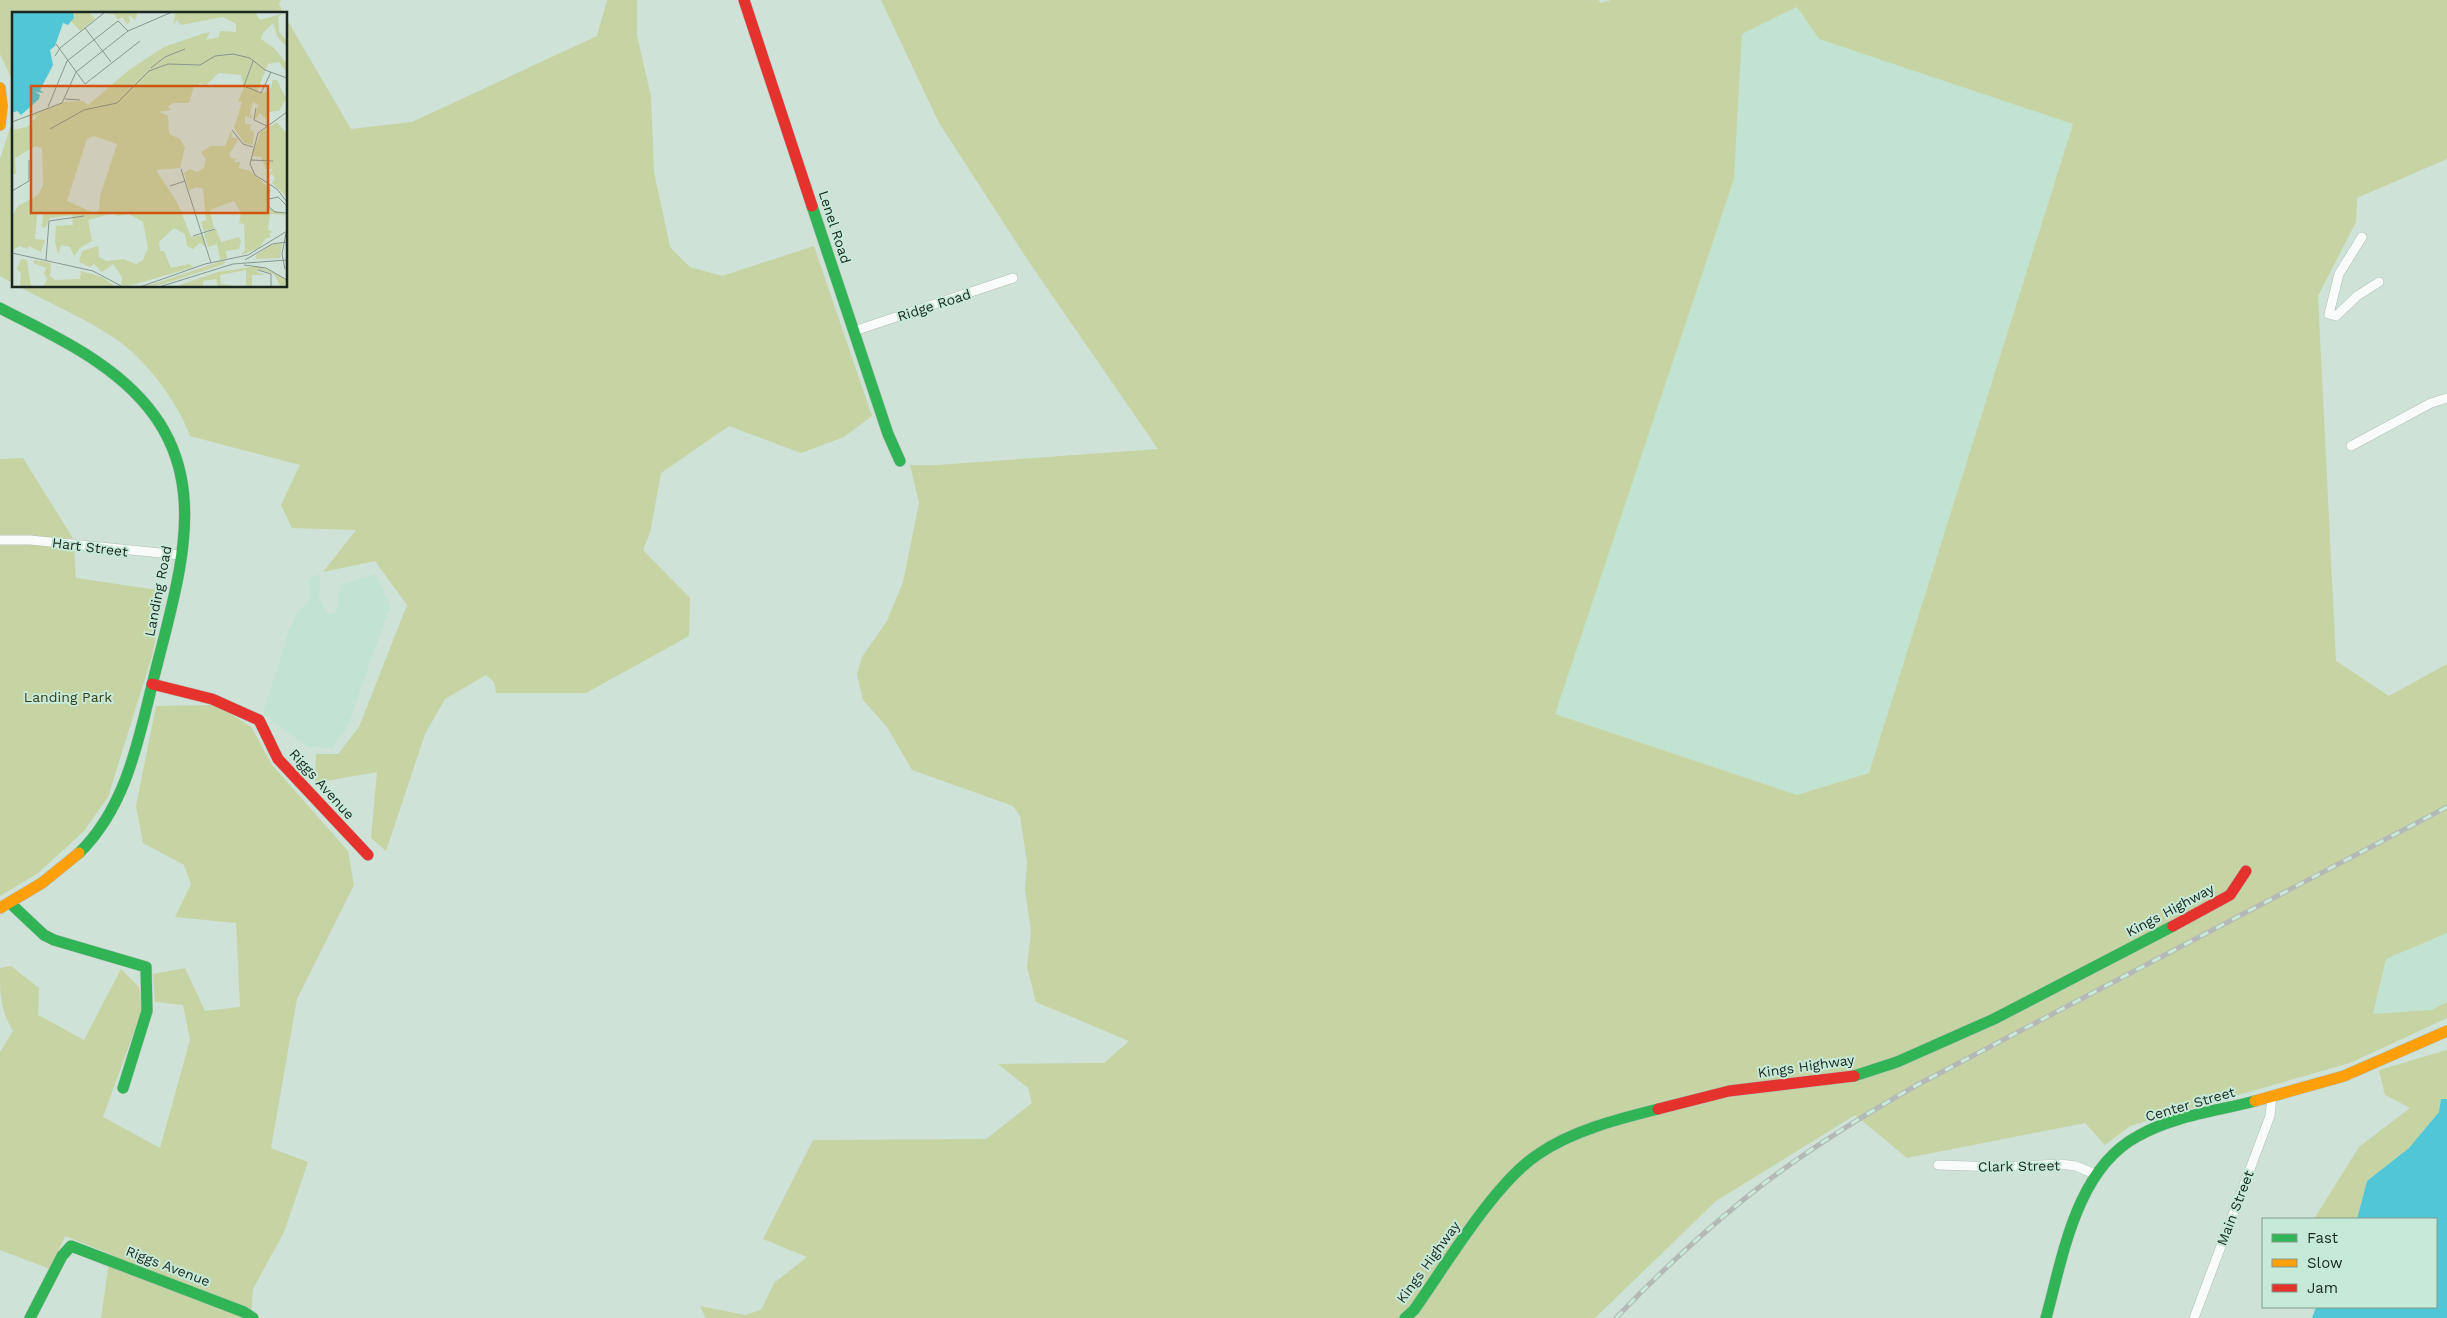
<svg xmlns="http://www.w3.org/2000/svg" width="2447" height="1318" font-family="'Work Sans',sans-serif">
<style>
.built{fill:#c2e3d2}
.green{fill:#c6d3a3;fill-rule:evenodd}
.water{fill:#50c6d6}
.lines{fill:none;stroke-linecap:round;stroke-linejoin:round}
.street-casing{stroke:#b1bfb7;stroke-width:10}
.fast-casing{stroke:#b1bfb7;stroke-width:12}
.slow-casing{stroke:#b1bfb7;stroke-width:12}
.jam-casing{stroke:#b1bfb7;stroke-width:12}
.street{stroke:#f8fbf9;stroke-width:9}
.fast{stroke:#30b455;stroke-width:11}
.slow{stroke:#ff9f0a;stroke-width:11}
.jam{stroke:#e5322d;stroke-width:11}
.rail-casing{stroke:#b4b9b7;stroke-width:5}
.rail{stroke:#c7ead8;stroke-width:3;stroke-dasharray:9;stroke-linecap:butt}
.labels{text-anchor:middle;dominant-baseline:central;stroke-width:4;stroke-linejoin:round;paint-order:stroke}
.street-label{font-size:14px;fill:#1a2721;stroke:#c7ead8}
.park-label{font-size:14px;fill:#3a3e15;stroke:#c7ead8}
.inset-road{fill:none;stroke:#87978f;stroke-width:1}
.view{fill:#d3540e;fill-opacity:0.15;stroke:#d3540e;stroke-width:2.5}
.inset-edge{fill:none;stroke:#1a2721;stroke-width:2.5}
</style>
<rect width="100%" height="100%" fill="#cfe2d8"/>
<!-- built -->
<g class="built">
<path d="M 1797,7 L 1819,39 L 2073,123 L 1869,773 L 1797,795 L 1555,714 L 1734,179 L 1742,34 Z"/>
<path d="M 321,574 L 319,597 L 328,615 L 337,611 L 340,585 L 376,574 L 390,606 L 347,728 L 332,748 L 308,747 L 263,714 L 289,630 L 298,612 L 309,602 L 309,578 Z"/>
<path d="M 2447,933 L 2447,1002 L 2432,1010 L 2373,1015 L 2386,959 Z"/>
</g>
<!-- green -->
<g class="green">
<path d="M 0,0 L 281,0 L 279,4 L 284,14 L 14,14 L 14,84 L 0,54 Z"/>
<path d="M 607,0 L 637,0 L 637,36 L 651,96 L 654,172 L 670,247 L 690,267 L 722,276 L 814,246 L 872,416 L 844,437 L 801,453 L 729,426 L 661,473 L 650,533 L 643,550 L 690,598 L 689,636 L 586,693 L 496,693 L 494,682 L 486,675 L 445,699 L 425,734 L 386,851 L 371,838 L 377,772 L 315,783 L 316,754 L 338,754 L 359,727 L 407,605 L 375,561 L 323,572 L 356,530 L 292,528 L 281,505 L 300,465 L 190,436 C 178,402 146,360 116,339 C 88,320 49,303 18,286 L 286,286 L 286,18 L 351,129 L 412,122 L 597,36 Z"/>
<path d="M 881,0 L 1598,0 L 1601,3 L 1611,0 L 2447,0 L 2447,159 L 2357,198 L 2356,222 L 2318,296 L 2336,661 L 2389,696 L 2447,664 L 2447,933 L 2386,959 L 2373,1014 L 2432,1010 L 2447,1002 L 2447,1018 L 2350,1063 L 2130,1126 L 2105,1145 L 2085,1123 L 1907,1158 L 1855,1115 L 1716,1201 L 1595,1318 L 706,1318 L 700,1306 L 745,1315 L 761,1310 L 774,1283 L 807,1257 L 763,1239 L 813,1140 L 986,1139 L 1032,1103 L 1028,1088 L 998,1064 L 1104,1063 L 1129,1041 L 1036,1002 L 1027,967 L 1031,931 L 1025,890 L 1027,862 L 1020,816 L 1013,806 L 912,770 L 887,727 L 863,700 L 857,674 L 862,657 L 887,621 L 903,582 L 919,503 L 910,465 L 937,465 L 1158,449 L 1029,262 L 939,123 ZM 1797,7 L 1819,39 L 2073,124 L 1869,773 L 1797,795 L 1555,714 L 1734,179 L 1742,34 Z"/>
<path d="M 14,116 L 14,284 L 0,276 L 0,159 Z"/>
<path d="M 23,458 L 74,540 L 51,537 L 52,545 L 74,548 L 76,578 L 165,591 L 152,656 L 108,797 L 84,831 L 38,873 L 0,896 L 0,459 Z"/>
<path d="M 218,705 L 252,728 L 272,765 L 348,851 L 354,885 L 297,999 L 271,1148 L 308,1162 L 284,1232 L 253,1289 L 251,1318 L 101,1318 L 110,1254 L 65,1236 L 50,1269 L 0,1250 L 0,1052 L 13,1031 C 0,1009 0,994 0,968 L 11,966 L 39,988 L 38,1015 L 84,1040 L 121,969 L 139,987 L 142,1010 L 103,1117 L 160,1148 L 190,1040 L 183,1005 L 155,1002 L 153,974 L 185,968 L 205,1011 L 240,1007 L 236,923 L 175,917 L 191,884 L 184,865 L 143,843 L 136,806 L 156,706 Z"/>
<path d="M 2447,1050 L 2447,1099 L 2441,1099 L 2439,1112 L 2409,1148 L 2367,1181 L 2357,1219 L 2314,1219 L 2359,1147 L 2410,1108 L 2385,1095 L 2379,1070 Z"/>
</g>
<!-- water -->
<path class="water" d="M 2441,1099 L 2447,1099 L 2447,1318 L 2312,1318 L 2316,1307 L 2436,1307 L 2436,1219 L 2357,1219 L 2367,1181 L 2409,1148 L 2439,1112 Z"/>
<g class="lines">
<!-- street casing -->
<g class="street-casing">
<g id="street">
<path d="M 2362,237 L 2339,274 L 2329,314 L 2336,316 L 2357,296 L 2379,282"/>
<path d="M 854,331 L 1013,278"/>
<path d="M 2351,446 L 2431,403 L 2447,398"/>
<path d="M 0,540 L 30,540 L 181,555"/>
<path d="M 1938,1165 L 2000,1167 L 2060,1164 L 2076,1166 L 2097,1175"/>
<path d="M 2194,1318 L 2270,1116 L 2272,1096"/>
</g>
</g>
<!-- fast casing -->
<g class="fast-casing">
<g id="fast">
<path d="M 812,206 L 888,434 L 900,461"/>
<path d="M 0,308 C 32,325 66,340 96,361 C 225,448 184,556 153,681 C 138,742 126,807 79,853"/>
<path d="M 10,903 L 44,935 L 54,940 L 146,967 L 147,1011 L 123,1088"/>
<path d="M 1854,1076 L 1897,1062 L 1994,1019 L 2173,926"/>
<path d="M 30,1318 L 62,1256 L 71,1246 L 244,1312 L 253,1318"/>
<path d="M 1405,1318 L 1414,1310 C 1446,1265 1493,1185 1537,1155 C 1571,1131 1618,1119 1658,1109"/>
<path d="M 2046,1318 C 2063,1256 2076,1169 2138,1136 C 2173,1116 2217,1111 2255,1101"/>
</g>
</g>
<!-- slow casing -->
<g class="slow-casing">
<g id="slow">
<path d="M 0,88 L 2,106 L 0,125"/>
<path d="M 0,908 L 42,883 L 79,853"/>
<path d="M 2255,1101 L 2344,1076 L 2447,1031"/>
</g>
</g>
<!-- jam casing -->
<g class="jam-casing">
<g id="jam">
<path d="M 744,0 L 812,206"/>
<path d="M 152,684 L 212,699 L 259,720 L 278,759 L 368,855"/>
<path d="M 2173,926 L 2230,895 L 2246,871"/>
<path d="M 1658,1109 L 1729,1091 L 1854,1076"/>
</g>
</g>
<!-- street -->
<use href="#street" class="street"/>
<!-- fast -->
<use href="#fast" class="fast"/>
<!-- slow -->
<use href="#slow" class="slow"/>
<!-- jam -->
<use href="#jam" class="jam"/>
<!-- rail casing -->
<g class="rail-casing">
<path id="rail" d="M 1616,1318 C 1656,1276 1698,1237 1743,1200 C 1797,1156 1857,1119 1917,1085 L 2447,807"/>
</g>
<!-- rail -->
<use href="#rail" class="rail"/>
</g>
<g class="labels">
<!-- street labels -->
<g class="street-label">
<text transform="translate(835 227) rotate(72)">Lenel Road</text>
<text transform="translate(934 305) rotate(-18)">Ridge Road</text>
<text transform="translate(90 547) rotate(7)">Hart Street</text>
<text transform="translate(158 591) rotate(-79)">Landing Road</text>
<text transform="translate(322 784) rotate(48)">Riggs Avenue</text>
<text transform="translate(2170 910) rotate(-28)">Kings Highway</text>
<text transform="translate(1806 1066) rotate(-8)">Kings Highway</text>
<text transform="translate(2190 1104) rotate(-16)">Center Street</text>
<text transform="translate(2019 1166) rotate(-1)">Clark Street</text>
<text transform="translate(2235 1208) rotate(-69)">Main Street</text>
<text transform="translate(1428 1262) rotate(-54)">Kings Highway</text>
<text transform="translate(168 1266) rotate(21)">Riggs Avenue</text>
</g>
<!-- park labels -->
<g class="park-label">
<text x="68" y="697">Landing Park</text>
</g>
</g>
<!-- overview -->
<g transform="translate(12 12)">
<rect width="275" height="275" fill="#cfe2d8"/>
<path d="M 61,0 L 77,0 L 83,7 L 68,19 L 60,10 ZM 90,0 L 124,0 L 125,3 L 123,8 L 117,3 L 118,10 L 115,12 L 110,5 L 106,8 L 103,3 ZM 164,0 L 243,0 L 248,8 L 270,2 L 266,5 L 267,20 L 275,29 L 275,35 L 266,26 L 261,11 L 250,22 L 249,27 L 262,36 L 275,52 L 275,61 L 267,50 L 256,52 L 245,80 L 257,80 L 261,68 L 265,68 L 274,87 L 267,99 L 256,100 L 255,108 L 248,101 L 244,107 L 243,106 L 246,93 L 241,90 L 238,101 L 241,107 L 233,104 L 233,112 L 239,112 L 238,117 L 242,120 L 241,133 L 232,131 L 222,116 L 230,90 L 226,89 L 232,76 L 229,63 L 207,61 L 194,73 L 187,71 L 188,75 L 182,74 L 177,91 L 161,91 L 156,95 L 159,98 L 147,100 L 156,104 L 157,122 L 168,127 L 173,136 L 168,156 L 144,158 L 165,190 L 179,225 L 191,223 L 194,235 L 188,231 L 181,237 L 175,234 L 173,222 L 162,216 L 147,230 L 148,239 L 152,239 L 159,256 L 177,252 L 182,255 L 113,275 L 109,272 L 110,265 L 101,252 L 90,260 L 82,252 L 78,255 L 67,250 L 70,239 L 86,234 L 87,245 L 95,249 L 111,247 L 124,252 L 131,248 L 136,236 L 131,210 L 117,202 L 105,204 L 101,201 L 76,208 L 80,229 L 69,235 L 62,244 L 58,235 L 49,233 L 46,242 L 43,229 L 44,214 L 61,213 L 60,203 L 38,206 L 33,216 L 30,215 L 31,202 L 25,203 L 23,227 L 33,228 L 29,240 L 17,234 L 16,237 L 7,234 L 0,239 L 0,204 L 6,194 L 27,182 L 31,173 L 30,137 L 24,134 L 3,146 L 4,162 L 0,162 L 0,118 L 15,115 L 26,103 L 10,107 L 52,90 L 71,89 L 76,93 L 117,58 L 152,35 L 193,21 L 198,20 L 194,28 L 207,25 L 208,19 L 224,20 L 224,12 L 211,5 L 169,13 L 165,8 L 161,14 ZM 82,124 L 105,132 L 88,184 L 87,198 L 82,201 L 55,189 L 75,127 ZM 265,110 L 275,122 L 275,185 L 260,171 L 263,167 L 260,162 L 256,165 L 260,157 L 254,157 L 249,145 L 240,144 L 248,121 ZM 219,119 L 220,126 L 226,126 L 226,128 L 217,143 L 220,147 L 225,146 L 222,150 L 228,150 L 227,156 L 238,159 L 259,178 L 254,192 L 256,196 L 275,203 L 258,202 L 256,218 L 261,220 L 257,222 L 259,225 L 254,226 L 247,236 L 229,243 L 233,238 L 232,212 L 227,211 L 229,201 L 222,189 L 198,198 L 202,216 L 192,220 L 189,210 L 194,208 L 191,177 L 186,175 L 177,178 L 172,161 L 178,157 L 185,160 L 192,156 L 194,148 L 189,140 L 199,134 L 213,134 ZM 204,217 L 209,230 L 227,225 L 229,229 L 227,237 L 214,239 L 215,246 L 208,248 L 205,232 L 196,235 L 192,222 ZM 270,230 L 268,246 L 244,247 L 244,243 L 259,233 ZM 9,247 L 15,248 L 19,275 L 0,275 L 8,274 L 9,261 L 5,257 ZM 22,248 L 39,251 L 38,264 L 43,268 L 68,267 L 69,259 L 90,265 L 104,275 L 31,275 L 35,268 L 32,261 L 34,256 L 21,251 ZM 213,248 L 212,252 L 151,272 L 132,275 ZM 245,254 L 263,261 L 275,268 L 275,275 L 269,275 L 262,262 L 246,257 L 245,260 L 253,263 L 240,263 L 240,275 L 234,275 L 234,258 L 208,263 L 209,272 L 228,275 L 206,275 L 204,267 L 191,269 L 191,275 L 162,275 L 206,260 Z" fill="#c6d3a3" fill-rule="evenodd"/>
<path d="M 0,0 L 61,0 L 62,6 L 56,13 L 51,11 L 43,34 L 38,38 L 41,53 L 28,78 L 32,81 L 23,80 L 28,83 L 27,87 L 9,103 L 5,99 L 0,101 Z" fill="#50c6d6"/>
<path class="inset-road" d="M 73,16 L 99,50M 44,32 L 73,72 L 128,29M 43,44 L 48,36 L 92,1M 241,49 L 232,74 L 249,81 L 259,60M 139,56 L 153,45 L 173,37M 53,87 L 68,88M 36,95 L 55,49 L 106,9 L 116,19M 244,96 L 242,108 L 255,114M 275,100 L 246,121 L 238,152 L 243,163 L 265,177 L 275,190M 0,110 L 50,91 L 64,60 L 116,19 L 160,0M 38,117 L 72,98 L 105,91 L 137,59 L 156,52 L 188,53 L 203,44 L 221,42 L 238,46 L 253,58 L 275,66M 220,118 L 231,132 L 241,135M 239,148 L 261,149M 169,157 L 199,251M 257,173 L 257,195 L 263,200 L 275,201M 158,174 L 173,169M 0,179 L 17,169 L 17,148M 257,187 L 266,185 L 275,194M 181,224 L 203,217M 0,241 L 81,259 L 111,275M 34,248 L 37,209 L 72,204M 233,248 L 260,232 L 275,230M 232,253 L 254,256 L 275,268M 273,257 L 270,242 L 274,221M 246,258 L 259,262 L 259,275M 128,275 L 193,252 L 236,243 L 275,219M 147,275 L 221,252 L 275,248"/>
<path class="view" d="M 19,74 L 256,74 L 256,201 L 19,201 Z"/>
<rect width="275" height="275" class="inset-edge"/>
</g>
<!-- legend -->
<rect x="2262" y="1218" width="175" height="90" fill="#c7ead8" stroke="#829c8f"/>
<rect x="2272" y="1234" width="25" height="8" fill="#30b455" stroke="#829c8f"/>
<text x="2307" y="1243" font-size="15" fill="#1a2721">Fast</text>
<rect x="2272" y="1259" width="25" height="8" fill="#ff9f0a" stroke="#829c8f"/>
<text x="2307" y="1268" font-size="15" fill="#1a2721">Slow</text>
<rect x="2272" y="1284" width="25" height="8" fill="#e5322d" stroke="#829c8f"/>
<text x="2307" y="1293" font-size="15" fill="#1a2721">Jam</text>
</svg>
